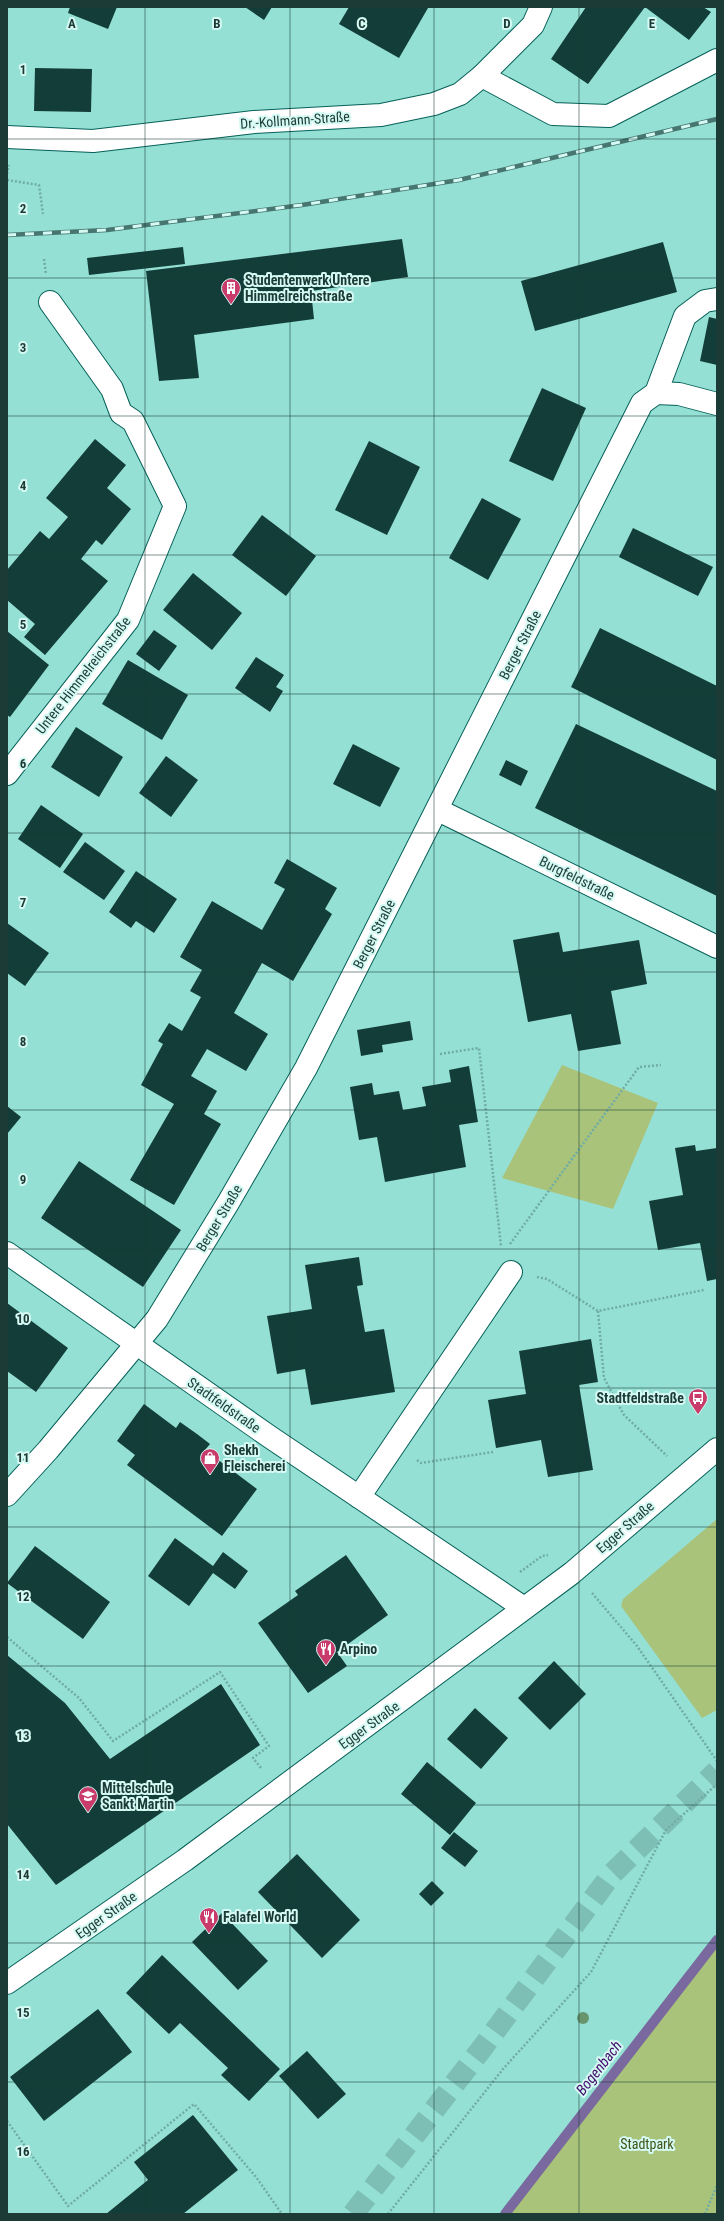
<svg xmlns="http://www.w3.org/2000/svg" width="724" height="2221" font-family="'Roboto Condensed',sans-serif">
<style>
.green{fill:#a9c37b}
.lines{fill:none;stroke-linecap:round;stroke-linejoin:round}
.stream{stroke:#79699e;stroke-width:10}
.building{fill:#133d38}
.highway-tunnel{stroke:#7dbfb5;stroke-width:22;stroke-dasharray:22 11;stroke-linecap:butt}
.minor-casing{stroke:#056058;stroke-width:24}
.path{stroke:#6faca3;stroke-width:2.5;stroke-dasharray:2 2;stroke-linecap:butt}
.minor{stroke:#fff;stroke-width:22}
.rail-casing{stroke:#47756f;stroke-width:4.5}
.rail{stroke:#d5f9f3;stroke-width:3;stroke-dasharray:9;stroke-linecap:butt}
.tree{fill:#68946e}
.grid{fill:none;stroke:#1c3b37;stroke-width:1;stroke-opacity:0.55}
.labels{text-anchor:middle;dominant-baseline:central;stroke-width:4;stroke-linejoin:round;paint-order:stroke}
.street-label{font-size:14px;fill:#1c3b37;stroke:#d5f9f3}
.poi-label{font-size:14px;font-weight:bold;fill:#1c3b37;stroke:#d5f9f3;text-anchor:start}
.park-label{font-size:14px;fill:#435519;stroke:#d5f9f3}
.water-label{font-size:15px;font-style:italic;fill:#440f6c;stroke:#d5f9f3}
.grid-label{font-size:13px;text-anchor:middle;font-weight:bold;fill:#1c3b37;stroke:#d5f9f3;stroke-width:4;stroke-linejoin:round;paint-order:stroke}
</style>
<rect width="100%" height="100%" fill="#95e0d5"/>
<!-- green -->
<g class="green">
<path d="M 562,1065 L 658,1103 L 613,1209 L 502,1178 Z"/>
<path d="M 717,1519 L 717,1710 L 702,1718 L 621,1606 L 623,1599 Z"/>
<path d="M 717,1940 L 717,2214 L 505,2214 Z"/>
</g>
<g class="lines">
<!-- stream -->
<path class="stream" d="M 505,2214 L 717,1940"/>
</g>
<!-- building -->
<g class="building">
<path d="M 70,7 L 117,7 L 108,29 L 68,13 Z"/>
<path d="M 245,7 L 272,7 L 264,20 Z"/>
<path d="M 349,7 L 425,7 L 428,8 L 399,58 L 339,24 Z"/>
<path d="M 586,7 L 703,7 L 711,12 L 689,40 L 645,7 L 588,84 L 551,59 Z"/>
<path d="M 35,68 L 92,69 L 91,112 L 34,111 Z"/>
<path d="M 402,239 L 408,277 L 311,291 L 314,319 L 194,335 L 199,378 L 159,381 L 146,271 Z"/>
<path d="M 663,242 L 677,292 L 535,331 L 521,281 Z"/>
<path d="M 183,247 L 185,264 L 89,275 L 87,258 Z"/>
<path d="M 709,317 L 717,319 L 717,365 L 700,361 Z"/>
<path d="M 542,388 L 586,408 L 553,481 L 509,461 Z"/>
<path d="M 95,439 L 126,465 L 107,488 L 131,509 L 102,545 L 96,540 L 81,559 L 108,581 L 45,655 L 24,637 L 35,624 L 7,600 L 7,570 L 40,531 L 49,539 L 68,517 L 46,498 Z"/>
<path d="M 369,441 L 420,467 L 387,535 L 335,510 Z"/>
<path d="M 482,498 L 521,519 L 488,580 L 449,558 Z"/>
<path d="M 262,515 L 316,556 L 286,596 L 232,555 Z"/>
<path d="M 633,528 L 713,567 L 698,596 L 619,557 Z"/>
<path d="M 193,573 L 242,613 L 212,650 L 163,610 Z"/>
<path d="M 600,628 L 717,686 L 717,760 L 571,687 Z"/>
<path d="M 154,630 L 177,646 L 159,671 L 136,654 Z"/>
<path d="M 7,631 L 49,665 L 10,717 L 7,715 Z"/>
<path d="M 256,657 L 284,675 L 276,687 L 283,691 L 270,712 L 235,688 Z"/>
<path d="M 128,660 L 188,695 L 162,740 L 102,704 Z"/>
<path d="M 576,724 L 717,791 L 717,896 L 535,808 Z"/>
<path d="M 76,727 L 123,757 L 99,797 L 51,767 Z"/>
<path d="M 353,744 L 400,768 L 380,807 L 333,784 Z"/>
<path d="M 166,756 L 198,780 L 171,817 L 139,793 Z"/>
<path d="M 506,760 L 528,771 L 521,786 L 499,775 Z"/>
<path d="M 41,805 L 83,834 L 60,868 L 18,839 Z"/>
<path d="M 85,842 L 125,871 L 104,900 L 63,872 Z"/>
<path d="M 287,859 L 337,888 L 325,909 L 332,914 L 293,981 L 262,963 L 234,1013 L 268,1034 L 246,1071 L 207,1049 L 191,1076 L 217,1091 L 204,1114 L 221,1124 L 174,1205 L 130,1180 L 174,1104 L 141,1085 L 163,1044 L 158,1041 L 169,1023 L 182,1031 L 201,997 L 190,991 L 202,970 L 180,957 L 212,901 L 262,930 L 285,889 L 274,883 Z"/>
<path d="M 136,871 L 177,899 L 154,933 L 136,921 L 131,928 L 109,912 Z"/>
<path d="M 7,923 L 49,953 L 25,986 L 7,973 Z"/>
<path d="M 559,932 L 563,952 L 639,940 L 647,984 L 611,991 L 621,1044 L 578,1051 L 571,1014 L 528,1022 L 513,940 Z"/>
<path d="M 410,1021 L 413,1040 L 382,1045 L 383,1052 L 361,1056 L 357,1030 Z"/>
<path d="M 469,1066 L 478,1122 L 459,1125 L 466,1167 L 385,1182 L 377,1137 L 359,1140 L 350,1087 L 372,1083 L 374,1095 L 399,1091 L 403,1110 L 426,1106 L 422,1087 L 451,1082 L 449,1070 Z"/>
<path d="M 7,1106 L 21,1117 L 7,1134 Z"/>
<path d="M 695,1145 L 696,1151 L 717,1148 L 717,1279 L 707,1281 L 700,1243 L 658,1250 L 649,1201 L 683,1195 L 675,1148 Z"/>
<path d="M 79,1161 L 181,1230 L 143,1287 L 41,1218 Z"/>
<path d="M 359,1257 L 363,1285 L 357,1286 L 365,1332 L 384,1329 L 395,1392 L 311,1405 L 305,1369 L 277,1374 L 267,1316 L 312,1309 L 305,1265 Z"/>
<path d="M 7,1303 L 68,1348 L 36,1392 L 7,1371 Z"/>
<path d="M 591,1339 L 598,1382 L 579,1385 L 593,1470 L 548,1477 L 541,1440 L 496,1448 L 488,1400 L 526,1394 L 519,1351 Z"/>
<path d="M 144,1404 L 176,1428 L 180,1422 L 197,1434 L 210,1444 L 205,1450 L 257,1489 L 222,1536 L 127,1465 L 135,1455 L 117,1441 Z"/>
<path d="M 175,1538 L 213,1566 L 223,1552 L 248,1571 L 235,1589 L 213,1573 L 189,1606 L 148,1576 Z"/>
<path d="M 35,1546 L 110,1602 L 83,1639 L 7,1583 Z"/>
<path d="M 346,1555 L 388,1615 L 337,1652 L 347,1666 L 308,1693 L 258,1623 L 298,1595 L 295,1591 Z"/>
<path d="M 7,1655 L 65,1703 L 110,1759 L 221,1684 L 260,1745 L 56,1885 L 7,1824 Z"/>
<path d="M 554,1661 L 586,1694 L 550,1730 L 518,1698 Z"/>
<path d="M 475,1708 L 508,1738 L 481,1769 L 447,1739 Z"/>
<path d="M 427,1762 L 476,1803 L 450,1835 L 401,1794 Z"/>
<path d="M 454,1832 L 478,1851 L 465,1867 L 441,1848 Z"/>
<path d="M 297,1854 L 360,1920 L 322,1958 L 258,1892 Z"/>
<path d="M 432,1881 L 444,1893 L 431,1906 L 419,1894 Z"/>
<path d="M 222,1913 L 268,1961 L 238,1990 L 192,1942 Z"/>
<path d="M 162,1955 L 280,2069 L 249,2101 L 221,2075 L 228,2068 L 180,2023 L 169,2034 L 126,1993 Z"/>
<path d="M 98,2009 L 132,2052 L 44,2121 L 10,2077 Z"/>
<path d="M 307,2051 L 346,2094 L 318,2119 L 279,2076 Z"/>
<path d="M 193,2115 L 238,2170 L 183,2214 L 106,2214 L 148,2180 L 134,2162 Z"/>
</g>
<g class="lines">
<!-- highway-tunnel -->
<path class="highway-tunnel" d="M 353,2214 L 480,2051 L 611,1875 L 717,1771"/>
<!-- minor casing -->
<g class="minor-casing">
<g id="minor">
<path d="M 482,76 L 553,114 L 609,116 L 717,60"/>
<path d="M 7,137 L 93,141 L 254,122 L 381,115 L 434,104 L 460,94 L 482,76 L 533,25 L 541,7"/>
<path d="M 656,393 L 685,316 L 705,301 L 717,299"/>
<path d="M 7,774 L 128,620 L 175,506 L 133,421 L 121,413 L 112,389 L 50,302"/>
<path d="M 438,810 L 717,947"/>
<path d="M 7,1253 L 270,1437 L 524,1608"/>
<path d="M 7,1495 L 48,1450 L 157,1319 L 228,1203 L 306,1068 L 642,403 L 656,393 L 679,394 L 717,404"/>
<path d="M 359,1497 L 511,1272"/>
<path d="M 7,1983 L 185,1860 L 572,1573 L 717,1449"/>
</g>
</g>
<!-- path -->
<g class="path">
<path d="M 7,174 L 9,165"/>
<path d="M 7,180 L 39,185 L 43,214"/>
<path d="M 44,259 L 46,275"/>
<path d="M 440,1054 L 479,1048 L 501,1246"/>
<path d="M 510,1244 L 639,1067 L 661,1065"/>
<path d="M 537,1277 L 547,1279 L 598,1311 L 704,1290"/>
<path d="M 598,1311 L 604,1378 L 624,1415 L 667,1456"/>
<path d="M 417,1460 L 421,1463 L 493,1452"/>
<path d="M 520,1572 L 542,1556 L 548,1555"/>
<path d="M 592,1593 L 637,1646 L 717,1761"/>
<path d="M 7,1637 L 79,1698 L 113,1741 L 220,1672 L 269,1746 L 253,1758 L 261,1768"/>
<path d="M 7,2121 L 68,2206 L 194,2104 L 256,2177 L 282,2214"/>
<path d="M 388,2214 L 503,2069 L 591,1972 L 666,1830 L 717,1784"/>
<path d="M 705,2214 L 717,2185"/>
</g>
<!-- minor -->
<use href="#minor" class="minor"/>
<!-- rail casing -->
<g class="rail-casing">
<path id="rail" d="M 7,235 L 107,230 L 302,205 L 459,180 L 717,119"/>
</g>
<!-- rail -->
<use href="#rail" class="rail"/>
</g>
<!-- trees -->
<circle class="tree" cx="583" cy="2018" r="6"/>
<!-- grid -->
<path class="grid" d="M 145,7 L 145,2214M 290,7 L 290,2214M 434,7 L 434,2214M 579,7 L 579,2214M 7,139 L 717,139M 7,278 L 717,278M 7,416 L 717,416M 7,555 L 717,555M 7,694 L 717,694M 7,833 L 717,833M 7,972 L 717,972M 7,1110 L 717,1110M 7,1249 L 717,1249M 7,1388 L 717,1388M 7,1527 L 717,1527M 7,1666 L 717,1666M 7,1805 L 717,1805M 7,1943 L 717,1943M 7,2082 L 717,2082"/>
<!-- icons -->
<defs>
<g id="building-pin" transform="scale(1)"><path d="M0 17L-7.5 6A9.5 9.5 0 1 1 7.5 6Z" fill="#c83b6a" stroke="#d5f9f3"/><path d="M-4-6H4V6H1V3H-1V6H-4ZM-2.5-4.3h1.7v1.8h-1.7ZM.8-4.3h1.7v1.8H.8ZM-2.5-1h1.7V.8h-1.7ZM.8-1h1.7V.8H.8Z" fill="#fff"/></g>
<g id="bus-pin" transform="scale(1)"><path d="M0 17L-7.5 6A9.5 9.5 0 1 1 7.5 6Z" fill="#c83b6a" stroke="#d5f9f3"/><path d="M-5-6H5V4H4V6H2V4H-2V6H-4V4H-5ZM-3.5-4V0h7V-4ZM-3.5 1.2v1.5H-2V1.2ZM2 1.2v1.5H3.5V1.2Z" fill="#fff"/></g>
<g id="shop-pin" transform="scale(1)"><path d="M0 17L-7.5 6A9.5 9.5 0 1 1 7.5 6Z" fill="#c83b6a" stroke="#d5f9f3"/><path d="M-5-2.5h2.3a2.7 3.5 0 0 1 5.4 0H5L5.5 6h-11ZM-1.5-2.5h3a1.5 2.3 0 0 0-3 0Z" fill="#fff"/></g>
<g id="restaurant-pin" transform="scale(1)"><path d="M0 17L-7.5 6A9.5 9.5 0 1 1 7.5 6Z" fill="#c83b6a" stroke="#d5f9f3"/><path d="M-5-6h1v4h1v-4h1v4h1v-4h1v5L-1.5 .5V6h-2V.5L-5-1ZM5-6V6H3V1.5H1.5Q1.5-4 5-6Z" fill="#fff"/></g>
<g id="school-pin" transform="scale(1)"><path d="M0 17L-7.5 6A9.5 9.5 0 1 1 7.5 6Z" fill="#c83b6a" stroke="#d5f9f3"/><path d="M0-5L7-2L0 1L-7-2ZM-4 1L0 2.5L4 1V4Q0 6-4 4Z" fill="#fff"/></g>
</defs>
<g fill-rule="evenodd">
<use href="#building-pin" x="231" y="288"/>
<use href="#bus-pin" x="698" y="1398"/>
<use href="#shop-pin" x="210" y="1458"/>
<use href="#restaurant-pin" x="326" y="1649"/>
<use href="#school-pin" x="88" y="1796"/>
<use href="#restaurant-pin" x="209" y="1917"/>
</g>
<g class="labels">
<!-- street labels -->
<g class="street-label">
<text transform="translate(295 120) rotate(-4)">Dr.-Kollmann-Straße</text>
<text transform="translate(520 645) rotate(-63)">Berger Straße</text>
<text transform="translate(83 675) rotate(-52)">Untere Himmelreichstraße</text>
<text transform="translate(577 878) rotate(26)">Burgfeldstraße</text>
<text transform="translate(374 934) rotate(-63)">Berger Straße</text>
<text transform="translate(219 1218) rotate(-59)">Berger Straße</text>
<text transform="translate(224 1405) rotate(35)">Stadtfeldstraße</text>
<text transform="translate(625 1527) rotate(-41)">Egger Straße</text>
<text transform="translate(369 1725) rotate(-36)">Egger Straße</text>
<text transform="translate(106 1915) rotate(-35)">Egger Straße</text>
</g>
<!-- poi labels -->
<g class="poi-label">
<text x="245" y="280">Studentenwerk Untere<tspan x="245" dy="16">Himmelreichstraße</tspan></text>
<text x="684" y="1398" text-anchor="end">Stadtfeldstraße</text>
<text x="224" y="1450">Shekh<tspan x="224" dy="16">Fleischerei</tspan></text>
<text x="340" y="1649">Arpino</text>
<text x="102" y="1788">Mittelschule<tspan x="102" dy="16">Sankt Martin</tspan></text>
<text x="223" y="1917">Falafel World</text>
</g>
<!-- park labels -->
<g class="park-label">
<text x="647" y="2144">Stadtpark</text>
</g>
<!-- water labels -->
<g class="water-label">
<text transform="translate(599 2068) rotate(-52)">Bogenbach</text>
</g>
</g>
<g class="grid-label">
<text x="72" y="28">A</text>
<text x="217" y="28">B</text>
<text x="362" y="28">C</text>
<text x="507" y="28">D</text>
<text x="652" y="28">E</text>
<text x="23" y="74">1</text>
<text x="23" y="213">2</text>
<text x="23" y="352">3</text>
<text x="23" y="490">4</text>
<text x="23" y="629">5</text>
<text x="23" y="768">6</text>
<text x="23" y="907">7</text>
<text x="23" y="1046">8</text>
<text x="23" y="1184">9</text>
<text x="23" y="1323">10</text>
<text x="23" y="1462">11</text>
<text x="23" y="1601">12</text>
<text x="23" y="1740">13</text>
<text x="23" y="1879">14</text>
<text x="23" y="2017">15</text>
<text x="23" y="2156">16</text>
</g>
<!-- border -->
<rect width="724" height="2221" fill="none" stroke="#1c3b37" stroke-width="16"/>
</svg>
